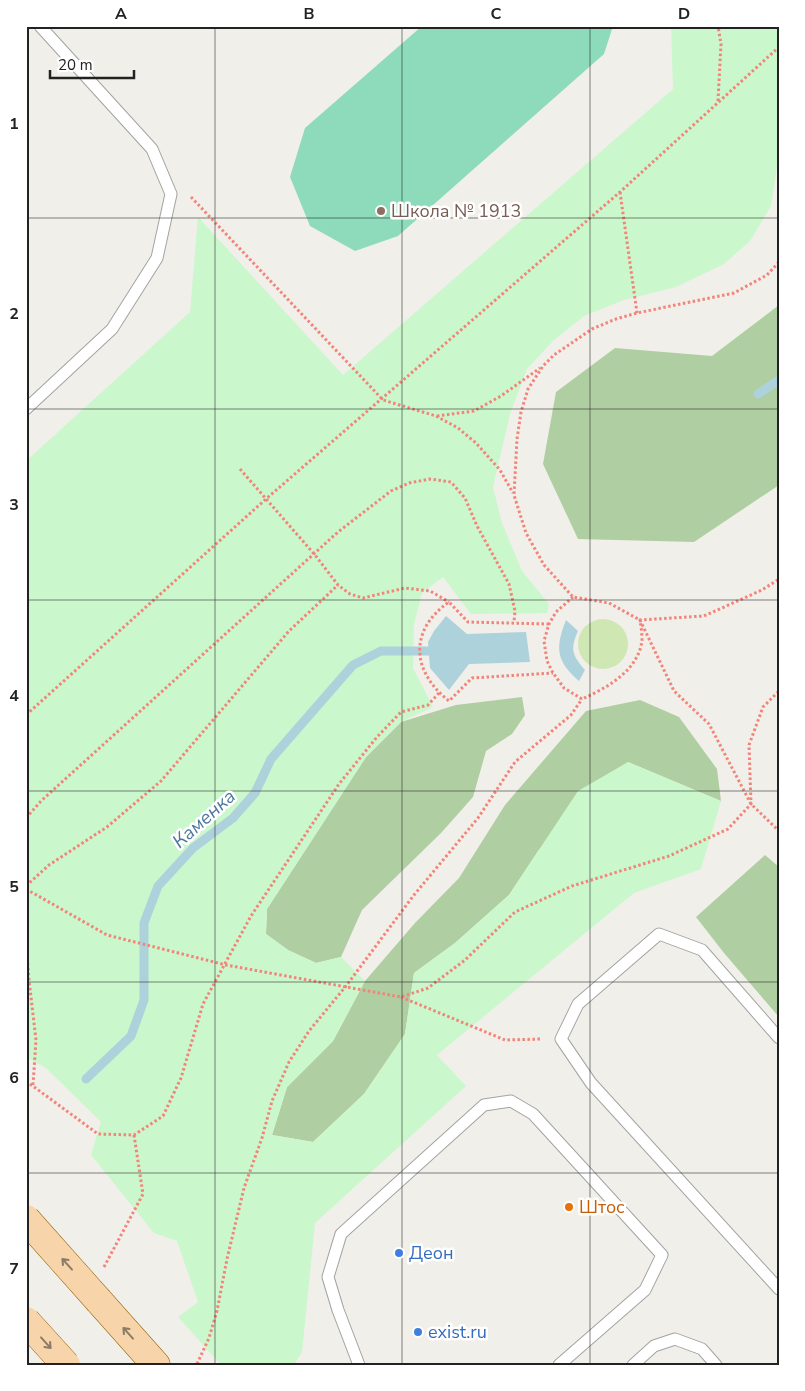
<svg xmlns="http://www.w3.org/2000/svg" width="805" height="1391" font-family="'Nunito Sans',sans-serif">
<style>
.grass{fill:#cee7b3}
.forest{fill:#afcea1}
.park{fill:#cbf7cd}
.pitch{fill:#8ddbbb}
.water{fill:#add2dc}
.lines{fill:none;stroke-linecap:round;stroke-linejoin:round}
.stream{stroke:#add2dc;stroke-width:9}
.service-casing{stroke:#a3a3a3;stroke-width:13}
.primary-casing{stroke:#966509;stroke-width:29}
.path{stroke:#f2847a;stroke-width:3;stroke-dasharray:2.5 2.5;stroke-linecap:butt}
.service{stroke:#fff;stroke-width:11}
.primary{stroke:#f7d4a9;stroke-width:28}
.primary-bridge-casing{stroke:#966509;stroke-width:29;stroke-linecap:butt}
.primary-bridge{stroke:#f7d4a9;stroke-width:28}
.oneway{stroke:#8c7b66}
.grid{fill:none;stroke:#222;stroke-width:1;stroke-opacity:0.55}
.education-dot{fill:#8d6e63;stroke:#fff;stroke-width:2}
.food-dot{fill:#e8710a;stroke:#fff;stroke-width:2}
.shop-dot{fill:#3f7fe0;stroke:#fff;stroke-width:2}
.labels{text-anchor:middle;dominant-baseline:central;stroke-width:5;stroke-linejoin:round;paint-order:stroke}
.education-label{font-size:18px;fill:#785e54;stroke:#fff;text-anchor:start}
.food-label{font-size:18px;fill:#c56008;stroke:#fff;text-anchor:start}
.shop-label{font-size:18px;fill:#366cbe;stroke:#fff;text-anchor:start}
.water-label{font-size:19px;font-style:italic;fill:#4c779d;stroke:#fff}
.neatline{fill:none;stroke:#222;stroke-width:2}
.grid-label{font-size:16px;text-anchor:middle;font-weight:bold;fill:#222}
</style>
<rect width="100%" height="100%" fill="#f1efe9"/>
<!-- grass -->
<circle class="grass" cx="603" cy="644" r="25"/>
<!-- forest -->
<g class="forest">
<path d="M 779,305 L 779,485 L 694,542 L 578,539 L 543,464 L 556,392 L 615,348 L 712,356 Z"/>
<path d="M 522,697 L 525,715 L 512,734 L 486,751 L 473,797 L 441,833 L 362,910 L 341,957 L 316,963 L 288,950 L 266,934 L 267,909 L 366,757 L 401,722 L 456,705 Z"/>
<path d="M 640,700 L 679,717 L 717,769 L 721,801 L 628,762 L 538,851 L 509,895 L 455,943 L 414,973 L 405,1034 L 364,1094 L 313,1142 L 272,1135 L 287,1087 L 333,1041 L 365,981 L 415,923 L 459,878 L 505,805 L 586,711 Z"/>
<path d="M 765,855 L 779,867 L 779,1017 L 724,953 L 696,917 Z"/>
</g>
<!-- park -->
<path class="park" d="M 671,26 L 779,26 L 779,154 L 771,206 L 750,241 L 724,264 L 676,287 L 624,300 L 584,316 L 553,341 L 527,369 L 510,414 L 493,487 L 502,523 L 522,571 L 549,604 L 547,613 L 471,614 L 443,577 L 422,593 L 414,624 L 413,668 L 433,707 L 401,722 L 366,757 L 267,909 L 266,934 L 288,950 L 316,963 L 341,957 L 365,981 L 333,1041 L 287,1087 L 272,1135 L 313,1142 L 364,1094 L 405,1034 L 414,973 L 455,943 L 509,895 L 578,791 L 628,762 L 721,801 L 701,869 L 634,893 L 437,1055 L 466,1086 L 315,1223 L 302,1352 L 294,1365 L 221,1365 L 178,1317 L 198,1302 L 177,1241 L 154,1233 L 91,1155 L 101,1122 L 46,1068 L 26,1057 L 26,461 L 190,312 L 198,217 L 343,375 L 673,89 Z"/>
<!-- pitch -->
<path class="pitch" d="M 422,26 L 613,26 L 604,54 L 398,236 L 355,251 L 310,226 L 290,177 L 305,128 Z"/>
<!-- water -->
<g class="water">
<path d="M 446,616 L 467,634 L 526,632 L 530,662 L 469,664 L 449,690 L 430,668 L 428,642 L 434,631 Z"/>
<path d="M 566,620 L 578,631 C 570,649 572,655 585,670 L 579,681 C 556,661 555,648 566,620 Z"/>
</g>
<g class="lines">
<!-- stream -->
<g class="stream">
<path d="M 758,394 L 779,380"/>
<path d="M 86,1079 L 131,1036 L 144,1000 L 144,923 L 158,886 L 193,848 L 233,818 L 255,793 L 271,759 L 353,665 L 381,651 L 429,651"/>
</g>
<!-- service casing -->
<g class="service-casing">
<g id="service">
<path d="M 26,409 L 112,329 L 157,258 L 171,194 L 152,149 L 40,26"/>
<path d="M 779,1038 L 702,950 L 659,934 L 578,1004 L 561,1039 L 591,1083 L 779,1289"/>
<path d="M 359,1365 L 338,1310 L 328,1277 L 341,1234 L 484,1105 L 511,1101 L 533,1114 L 662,1255 L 645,1290 L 559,1365"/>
<path d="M 633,1365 L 654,1346 L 675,1339 L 702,1349 L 716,1365"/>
</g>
</g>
<!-- primary casing -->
<g class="primary-casing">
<path id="primary" d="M 99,1301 L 156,1365"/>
</g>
<!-- path -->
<g class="path">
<path d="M 718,101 L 721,44 L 718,26"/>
<path d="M 620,192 L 637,313"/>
<path d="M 191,197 L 383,400 L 436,416 L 458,428 L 476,443 L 500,470 L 513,493"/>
<path d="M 779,262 L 767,275 L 734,293 L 637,313 L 616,319 L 592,329 L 554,355 L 543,366 L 528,389 L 521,412 L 517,439 L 514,495 L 526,533 L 544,565 L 573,597 L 609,603 L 640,620 L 674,691 L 709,724 L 751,804 L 779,831"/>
<path d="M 437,416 L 474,411 L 501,396 L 540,368"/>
<path d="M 240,469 L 315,555 L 338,585 L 350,594 L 363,598 L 405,588 L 430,591 L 449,602"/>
<path d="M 573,597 L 556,612 L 549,624 L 544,641 L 547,661 L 553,673 L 564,688 L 582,699 C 607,688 639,670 642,640 C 642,633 641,626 640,620 L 704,616 L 762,590 L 779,579"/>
<path d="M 549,624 L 468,622 L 449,602 C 409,630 411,671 449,701 L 472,678 L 553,673"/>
<path d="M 26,715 L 266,499 L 620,192 L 779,47"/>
<path d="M 26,818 L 41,801 L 338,532 L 391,491 L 409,483 L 430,479 L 451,482 L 465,498 L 477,526 L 509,584 L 515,611 L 514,622"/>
<path d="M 26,886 L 49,865 L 107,827 L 161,781 L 289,631 L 338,585"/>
<path d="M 26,889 L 107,935 L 226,965 L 401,997 L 428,988 L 465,960 L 515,912 L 572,886 L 669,856 L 728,829 L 751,804 L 749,745 L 763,707 L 779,691"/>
<path d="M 26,943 L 29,980 L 36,1040 L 33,1085"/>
<path d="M 401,997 L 505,1040 L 542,1039"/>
<path d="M 26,1081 L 98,1134 L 134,1135 L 163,1116 L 181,1078 L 203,1004 L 251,916 L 339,784 L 377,737 L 401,712 L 428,705 L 439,693"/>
<path d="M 104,1267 L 143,1194 L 134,1135"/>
<path d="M 197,1364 L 209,1338 L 217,1311 L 227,1259 L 244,1188 L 262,1138 L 272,1101 L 289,1062 L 309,1031 L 346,986 L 414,895 L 478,818 L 515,762 L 571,715 L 582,699"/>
</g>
<!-- service -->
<use href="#service" class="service"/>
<!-- primary -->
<use href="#primary" class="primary"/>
<!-- primary-bridge casing -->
<g class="primary-bridge-casing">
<g id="primary-bridge">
<path d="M 26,1219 L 99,1301"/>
<path d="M 26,1321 L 66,1365"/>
</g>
</g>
<!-- primary-bridge -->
<use href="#primary-bridge" class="primary-bridge"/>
</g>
<!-- one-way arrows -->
<defs><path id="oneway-shaft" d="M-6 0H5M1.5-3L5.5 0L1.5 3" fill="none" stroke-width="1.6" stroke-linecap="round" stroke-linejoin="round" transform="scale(1.25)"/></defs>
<g class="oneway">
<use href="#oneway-shaft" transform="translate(67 1264) rotate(-132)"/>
<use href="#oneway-shaft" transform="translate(128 1333) rotate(-132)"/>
<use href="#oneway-shaft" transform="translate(46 1343) rotate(48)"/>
</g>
<!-- grid -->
<path class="grid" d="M 215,26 L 215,1365M 402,26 L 402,1365M 590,26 L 590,1365M 26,218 L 779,218M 26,409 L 779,409M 26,600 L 779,600M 26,791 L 779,791M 26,982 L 779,982M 26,1173 L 779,1173"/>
<!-- markers -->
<circle class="education-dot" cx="381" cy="211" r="5"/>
<circle class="food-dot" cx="569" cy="1207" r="5"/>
<g class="shop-dot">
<circle cx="399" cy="1253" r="5"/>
<circle cx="418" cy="1332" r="5"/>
</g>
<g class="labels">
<!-- education labels -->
<g class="education-label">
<text x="391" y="211">Школа № 1913</text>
</g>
<!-- food labels -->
<g class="food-label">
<text x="579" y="1207">Штос</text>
</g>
<!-- shop labels -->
<g class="shop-label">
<text x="409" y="1253">Деон</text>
<text x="428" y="1332">exist.ru</text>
</g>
<!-- water labels -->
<g class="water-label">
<text transform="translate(204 819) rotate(-42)">Каменка</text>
</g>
</g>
<!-- border -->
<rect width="805" height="1391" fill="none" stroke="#ffffff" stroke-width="55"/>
<!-- scale -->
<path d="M50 70v8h84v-8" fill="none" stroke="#222222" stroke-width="2.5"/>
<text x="58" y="70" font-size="15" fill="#222222" stroke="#ffffff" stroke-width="4" paint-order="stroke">20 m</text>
<rect x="28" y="28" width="750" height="1336" class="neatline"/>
<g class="grid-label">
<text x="121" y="19">A</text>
<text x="309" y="19">B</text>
<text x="496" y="19">C</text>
<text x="684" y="19">D</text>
<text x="14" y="129">1</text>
<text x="14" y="319">2</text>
<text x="14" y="510">3</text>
<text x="14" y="701">4</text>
<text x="14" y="892">5</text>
<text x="14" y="1083">6</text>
<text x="14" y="1274">7</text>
</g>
</svg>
